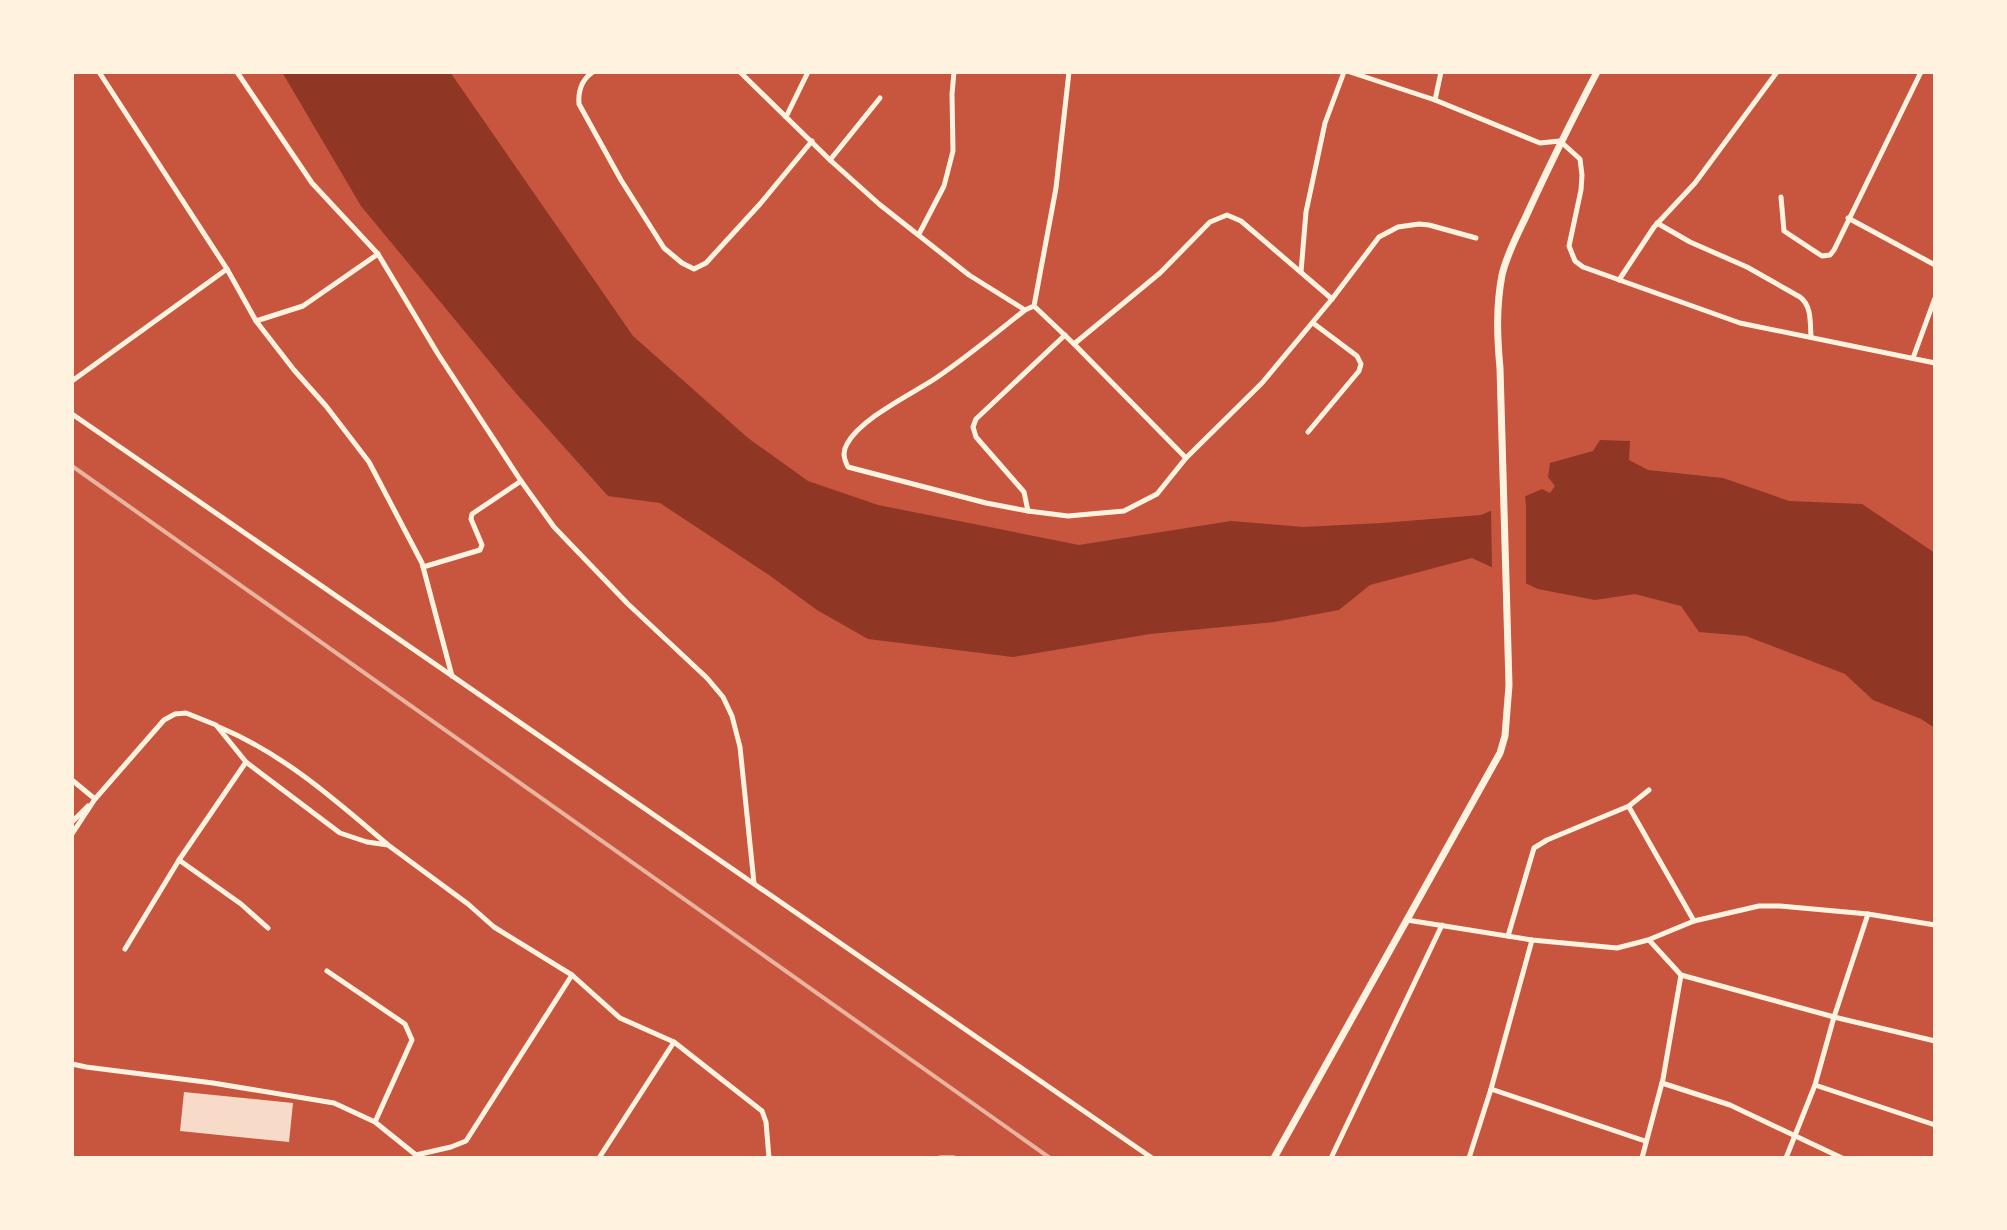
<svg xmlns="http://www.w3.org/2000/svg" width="2007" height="1230" font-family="'PT Sans Narrow',sans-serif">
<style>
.water{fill:#8f3625}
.pier{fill:#c8553d}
.building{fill:#f7dbc8}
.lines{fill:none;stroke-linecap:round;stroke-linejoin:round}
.minor{stroke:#fff3e0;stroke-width:5}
.secondary{stroke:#fff3e0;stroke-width:7}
.rail{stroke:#e9b49f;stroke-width:4}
</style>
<rect width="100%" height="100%" fill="#c8553d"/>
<!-- water -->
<path class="water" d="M 282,72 L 450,72 L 633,336 L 748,438 L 808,481 L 878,505 L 1079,545 L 1231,521 L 1304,527 L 1382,523 L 1481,515 L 1542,489 L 1550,493 L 1555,486 L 1548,477 L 1550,463 L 1593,451 L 1600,440 L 1630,441 L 1629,460 L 1648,470 L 1723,478 L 1789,501 L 1862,504 L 1935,553 L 1935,728 L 1921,719 L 1873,700 L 1845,674 L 1746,636 L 1699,632 L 1681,606 L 1635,594 L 1595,600 L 1538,589 L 1472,558 L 1370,585 L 1339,610 L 1274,622 L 1150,634 L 1013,657 L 868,639 L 817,610 L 769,575 L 660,503 L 608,496 L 514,391 L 361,206 Z"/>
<!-- pier -->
<path class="pier" d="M 1525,493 L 1526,506 L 1526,587 L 1492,572 L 1491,506 Z"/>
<!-- building -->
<path class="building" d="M 184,1092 L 293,1103 L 289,1142 L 180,1131 Z"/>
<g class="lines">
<!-- minor -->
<g class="minor">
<path d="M 99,72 L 227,269 L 256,321 L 294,370 L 326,406 L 369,462 L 422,563 L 452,676"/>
<path d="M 237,72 L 312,183 L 378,254 L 438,354 L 521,481 L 554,527 L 628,604 L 707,678 L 723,697 L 732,716 L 740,747 L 754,883"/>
<path d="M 593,72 C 581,80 578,91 579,104 L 621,180 L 664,248 L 682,263 L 694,269 L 706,263 L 760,204 L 812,141"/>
<path d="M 740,72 L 830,160 L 879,204 L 969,275 L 1025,310"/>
<path d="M 1069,72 L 1056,188 L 1034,306 L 1025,310 C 996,333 967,357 936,378 C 912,394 861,418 847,444 C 842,452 844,459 848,467 L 986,503 L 1028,511 L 1068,516 L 1124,511 L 1157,494 L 1186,458 L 1262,383 L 1332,299 L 1379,237 L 1398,227 L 1419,224 L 1429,225 L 1476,238"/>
<path d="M 1350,72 L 1435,100 L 1540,143 L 1560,141 L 1580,159 L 1582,175 L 1581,190 L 1569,246 L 1575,261 L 1583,267 L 1740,323 L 1935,363"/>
<path d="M 1435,100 L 1441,72"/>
<path d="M 786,117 L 808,72"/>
<path d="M 830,160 L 880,98"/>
<path d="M 1781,197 L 1784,231 L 1822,256 L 1830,255 L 1834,250 L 1921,72"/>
<path d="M 1848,218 L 1935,265"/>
<path d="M 1657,223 L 1690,242 L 1747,267 L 1800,297 C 1812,306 1810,323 1811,337"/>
<path d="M 919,234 L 944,186 L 953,151 L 952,94 L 954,72"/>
<path d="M 1301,272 L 1306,212 L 1325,123 L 1344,72"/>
<path d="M 1619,280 L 1654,227 L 1695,183 L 1777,72"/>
<path d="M 1034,306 L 1074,344 L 1186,458"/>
<path d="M 256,321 L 303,306 L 378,254"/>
<path d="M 1074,344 L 1160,273 L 1210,222 L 1227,215 L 1241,221 L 1332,299"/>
<path d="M 1913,358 L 1935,298"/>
<path d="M 72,381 L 227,269"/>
<path d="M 72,414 L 1152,1158"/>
<path d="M 1308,432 L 1359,371 L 1361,364 L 1357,356 L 1313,323"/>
<path d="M 1028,511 L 1024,492 L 976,437 L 973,427 L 976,419 L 1065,335"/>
<path d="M 423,567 L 480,550 L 482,545 L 471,519 L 472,514 L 521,481"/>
<path d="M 219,727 C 284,754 335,800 387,844"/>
<path d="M 72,780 L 95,799"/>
<path d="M 1629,807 L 1694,921"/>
<path d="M 72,822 L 88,806"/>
<path d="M 72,834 L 95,799 L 164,720 L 175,714 L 186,713 L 216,725 L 246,762 L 340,833 L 367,842 L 388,845 L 468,904 L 494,927 L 572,975 L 620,1018 L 674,1042 L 762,1111 L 766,1122 L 769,1158"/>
<path d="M 179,860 L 241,904 L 268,928"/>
<path d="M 1407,920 L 1532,940 L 1617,948 L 1648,940 L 1694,921 L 1759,906 L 1780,906 L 1868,914 L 1935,925"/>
<path d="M 1508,936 L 1534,848 L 1547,840 L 1629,806 L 1649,790"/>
<path d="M 125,949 L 179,860 L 246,762"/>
<path d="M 327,971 L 405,1024 L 412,1040 L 375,1122"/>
<path d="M 1681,975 L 1834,1017 L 1935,1041"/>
<path d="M 72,1064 L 86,1067 L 213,1083 L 334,1103 L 375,1122 L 416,1155"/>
<path d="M 1662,1083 L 1730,1105 L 1842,1158"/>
<path d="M 1815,1085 L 1935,1125"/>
<path d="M 1491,1089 L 1645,1141"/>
<path d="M 417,1158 L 416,1155 L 451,1147 L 466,1141 L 572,975"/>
<path d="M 599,1158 L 674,1042"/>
<path d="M 940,1158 L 954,1158"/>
<path d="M 1331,1158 L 1442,925"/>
<path d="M 1469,1158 L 1491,1089 L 1532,940"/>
<path d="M 1642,1158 L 1663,1079 L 1681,975 L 1649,940"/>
<path d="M 1786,1158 L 1815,1085 L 1834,1017 L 1868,914"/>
</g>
<!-- secondary -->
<path class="secondary" d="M 1274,1158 L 1500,753 L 1505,736 L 1509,685 L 1500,368 C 1497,336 1496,307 1502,275 C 1507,253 1519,232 1528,212 C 1550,164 1573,118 1597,72"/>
<!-- rail -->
<path class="rail" d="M 72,466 L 1050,1158"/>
</g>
<!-- border -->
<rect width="2007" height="1230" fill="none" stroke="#fff3e0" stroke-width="148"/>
</svg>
